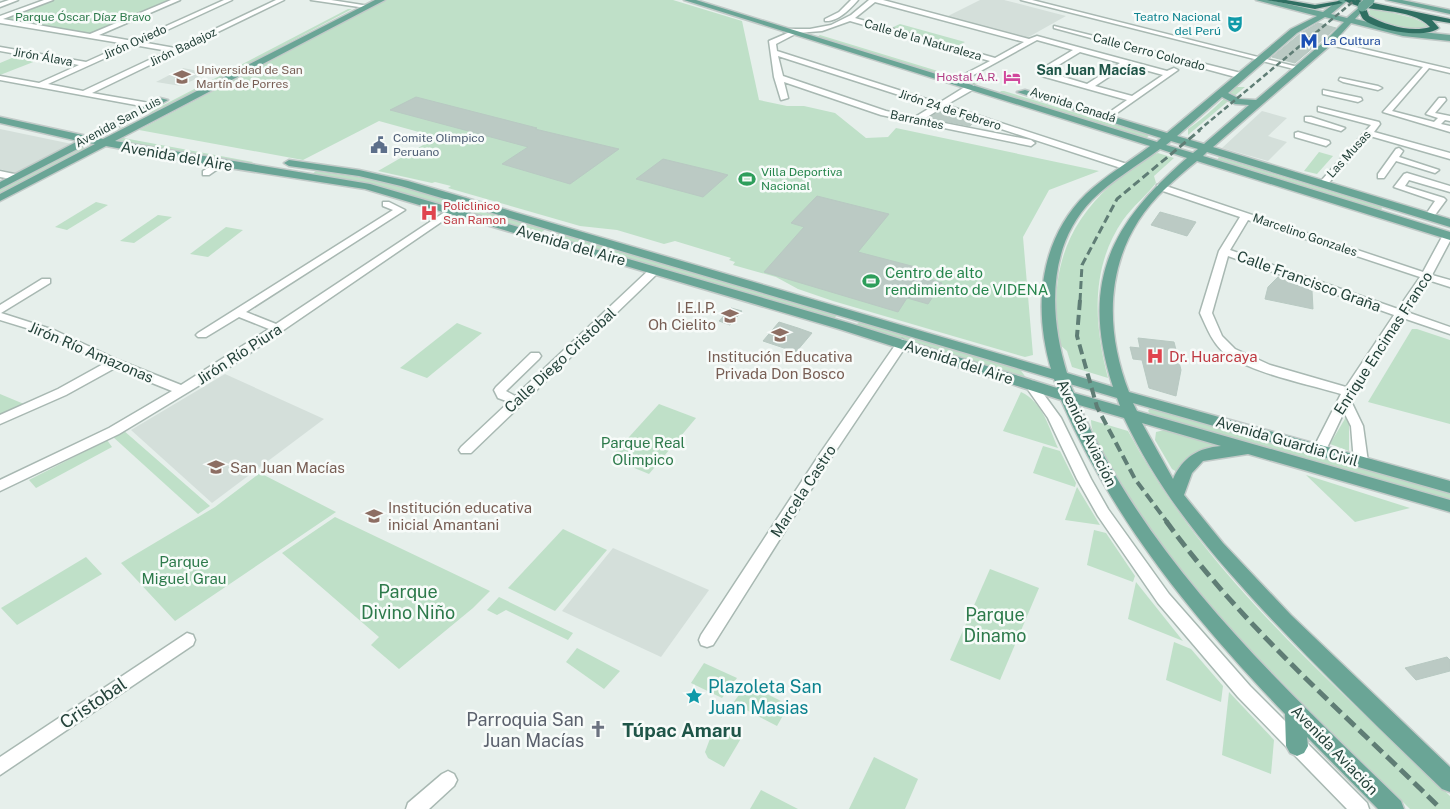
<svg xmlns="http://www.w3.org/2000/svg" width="1450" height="809" font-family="'Public Sans',sans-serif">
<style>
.built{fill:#d4dfda}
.green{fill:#bfe0c8}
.building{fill:#bbcac4;stroke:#b8c9c2}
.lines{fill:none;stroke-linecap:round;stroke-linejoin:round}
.minor-casing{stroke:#a8b8b2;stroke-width:3}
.major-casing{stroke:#c2cac8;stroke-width:3}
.highway-casing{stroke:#c2cac8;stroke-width:3}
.minor{fill:#fff;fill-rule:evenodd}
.major{fill:#6aa596;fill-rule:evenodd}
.highway{fill:#2f6f62;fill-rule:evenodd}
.rail-far3{stroke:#5f7d75;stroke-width:2.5;stroke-dasharray:5.5 3;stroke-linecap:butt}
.rail-far2{stroke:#5f7d75;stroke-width:3;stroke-dasharray:8 4;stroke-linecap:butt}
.rail-far1{stroke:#5f7d75;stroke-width:4;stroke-dasharray:10 5;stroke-linecap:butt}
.rail{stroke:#5f7d75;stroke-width:5;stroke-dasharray:13 6;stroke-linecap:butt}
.major-bridge-casing{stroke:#c2cac8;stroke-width:10;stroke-linecap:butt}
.major-bridge{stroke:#6aa596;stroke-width:9}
.labels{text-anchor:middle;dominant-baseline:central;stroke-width:5;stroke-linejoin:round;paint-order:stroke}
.far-park-label{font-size:12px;fill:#2d7a4b;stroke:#f7fbf9}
.far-culture-label{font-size:12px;fill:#0d838f;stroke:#f7fbf9;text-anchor:end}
.far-street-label{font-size:12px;fill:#24423a;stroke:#f7fbf9}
.far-transit-label{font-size:12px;fill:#164399;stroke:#f7fbf9;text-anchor:start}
.far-education-label{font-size:12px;fill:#785e54;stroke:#f7fbf9;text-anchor:start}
.far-hotel-label{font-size:12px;fill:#b23c85;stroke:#f7fbf9;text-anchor:end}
.far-service-label{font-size:12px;fill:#4e5e75;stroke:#f7fbf9;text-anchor:start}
.far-leisure-label{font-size:12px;fill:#27864d;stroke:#f7fbf9;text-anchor:start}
.far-health-label{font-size:12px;fill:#be3a42;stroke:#f7fbf9;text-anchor:start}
.far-neighbourhood-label{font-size:14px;font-weight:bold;fill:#1f5548;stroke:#f7fbf9}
.street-label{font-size:15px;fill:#24423a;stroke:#f7fbf9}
.leisure-label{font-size:15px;fill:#27864d;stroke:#f7fbf9;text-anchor:start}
.education-label{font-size:15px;fill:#785e54;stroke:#f7fbf9;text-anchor:start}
.health-label{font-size:15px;fill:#be3a42;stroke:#f7fbf9;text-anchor:start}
.park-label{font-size:15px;fill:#2d7a4b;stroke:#f7fbf9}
.near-park-label{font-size:18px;fill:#2d7a4b;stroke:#f7fbf9}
.near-culture-label{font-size:18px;fill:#0d838f;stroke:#f7fbf9;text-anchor:start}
.near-street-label{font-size:18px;fill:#24423a;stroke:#f7fbf9}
.near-worship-label{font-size:18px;fill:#5b616d;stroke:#f7fbf9;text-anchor:end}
.near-neighbourhood-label{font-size:19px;font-weight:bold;fill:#1f5548;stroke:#f7fbf9}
</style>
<rect width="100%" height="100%" fill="#e6efeb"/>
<!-- built -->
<g class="built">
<path d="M 980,0 L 1004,0 L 1066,16 L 1025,39 L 946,17 Z"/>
<path d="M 183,68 L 208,73 L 181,86 L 156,82 Z"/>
<path d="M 1262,111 L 1287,118 L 1268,136 L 1287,142 L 1268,161 L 1222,148 Z"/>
<path d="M 0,129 L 72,144 L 15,173 L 0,169 Z"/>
<path d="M 225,374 L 324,419 L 212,503 L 131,430 Z"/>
<path d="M 613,548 L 709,590 L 661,657 L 562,611 Z"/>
</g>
<!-- green -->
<g class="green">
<path d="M 52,0 L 172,0 L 88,36 L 0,19 Z"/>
<path d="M 386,0 L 673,0 L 742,21 L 759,100 L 787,106 L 804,106 L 835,113 L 866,138 L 888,137 L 896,128 L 1099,171 L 1049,190 L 1023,237 L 1033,355 L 1025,357 L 833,301 L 798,289 L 776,277 L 733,265 L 735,262 L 729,260 L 731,258 L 675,241 L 664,244 L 617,230 L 580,226 L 448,188 L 451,186 L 435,182 L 432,183 L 378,171 L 437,137 L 379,121 L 303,160 L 139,130 L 297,47 L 298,45 Z"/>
<path d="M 1372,8 L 1413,18 L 1430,26 C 1419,35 1382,24 1371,17 L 1369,11 Z"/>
<path d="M 348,9 L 352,9 L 122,131 L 116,130 L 146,117 L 152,111 Z"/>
<path d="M 900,24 L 965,42 L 955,47 L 891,28 Z"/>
<path d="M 820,35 L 977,83 L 978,84 L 973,85 L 817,37 Z"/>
<path d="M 19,55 L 41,59 L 0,75 L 0,63 Z"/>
<path d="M 1236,87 L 1245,87 L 1188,135 L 1188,129 C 1206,117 1220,102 1236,87 Z"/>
<path d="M 1001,91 L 1004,91 L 1149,135 L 1146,139 L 999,93 Z"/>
<path d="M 118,137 L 253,162 L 248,166 L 108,143 Z"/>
<path d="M 80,147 L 86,149 L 0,195 L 0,190 Z"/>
<path d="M 1319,152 L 1333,156 L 1317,174 L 1304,171 Z"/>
<path d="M 1158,153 L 1174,158 L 1154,176 L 1156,183 C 1146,196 1133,206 1123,220 C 1090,268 1094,324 1108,378 L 1072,367 L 1067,351 L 1059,344 C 1050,280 1061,230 1111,185 C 1124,173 1141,159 1158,153 Z"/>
<path d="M 1219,157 L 1382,207 L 1381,212 L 1217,160 Z"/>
<path d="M 316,171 L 371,179 L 456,201 L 448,207 L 362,182 L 312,174 Z"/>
<path d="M 96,202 L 108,205 L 67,230 L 55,227 Z"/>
<path d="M 472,206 L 546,229 L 540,233 L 465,211 Z"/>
<path d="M 158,215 L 172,217 L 134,243 L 120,241 Z"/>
<path d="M 226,227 L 243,230 L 208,257 L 190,254 Z"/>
<path d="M 561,232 L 837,315 L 833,320 L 556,237 Z"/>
<path d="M 862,321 L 1019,368 L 1027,379 L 855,325 Z"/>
<path d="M 457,323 L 482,333 L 427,378 L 400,368 Z"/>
<path d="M 1412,329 L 1417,329 L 1450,340 L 1450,424 L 1368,402 Z"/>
<path d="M 1021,392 C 1043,402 1049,428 1058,448 L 1003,431 Z"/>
<path d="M 0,394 L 24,404 L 0,415 Z"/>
<path d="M 659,404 L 696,418 L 649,474 L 610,458 Z"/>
<path d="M 1150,408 L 1450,492 L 1450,502 L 1152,416 L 1148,411 Z"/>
<path d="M 1346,417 L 1349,418 L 1349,451 L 1330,444 Z"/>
<path d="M 1091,420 L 1128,431 C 1206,577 1333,683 1450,796 L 1450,809 L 1410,809 C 1305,704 1189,602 1114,471 C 1106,457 1091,436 1091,420 Z"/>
<path d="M 123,430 L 210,506 L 198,514 L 112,436 Z"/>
<path d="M 1164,430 L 1208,441 L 1215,445 L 1177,472 L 1172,469 L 1155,440 L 1156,432 Z"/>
<path d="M 107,440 L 112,447 L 36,488 L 29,480 Z"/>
<path d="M 1043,446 L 1060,451 L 1076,483 L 1075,487 L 1033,473 Z"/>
<path d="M 260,473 L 336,512 L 175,621 L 121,563 L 215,507 Z"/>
<path d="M 1306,475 L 1410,508 L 1355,522 Z"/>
<path d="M 1077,487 L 1100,525 L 1065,520 Z"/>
<path d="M 335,517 L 490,591 L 473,608 L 399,669 L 371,645 L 379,637 L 282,553 Z"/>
<path d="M 563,529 L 607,550 L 555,611 L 508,588 Z"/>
<path d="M 1094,530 L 1106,533 L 1135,576 L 1133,582 L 1087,565 Z"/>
<path d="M 86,557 L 102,574 L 17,625 L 1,608 Z"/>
<path d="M 990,569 L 1039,588 L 1000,680 L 950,660 Z"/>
<path d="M 1136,582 L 1183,641 L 1128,619 Z"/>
<path d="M 499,597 L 573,633 L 568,640 L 506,610 L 497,615 L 487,610 Z"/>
<path d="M 1174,642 L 1191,649 L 1223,686 L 1221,702 L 1166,680 Z"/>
<path d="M 577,648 L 620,671 L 604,689 L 566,662 Z"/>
<path d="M 704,663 L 737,678 L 722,698 L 691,683 Z"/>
<path d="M 747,684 L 789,705 L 777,726 L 733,703 Z"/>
<path d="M 1229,692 L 1274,740 L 1271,774 L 1222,755 Z"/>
<path d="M 721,727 L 727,727 L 743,735 L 724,767 L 708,758 L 705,752 L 711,736 Z"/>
<path d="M 874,757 L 918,779 L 905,809 L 849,809 Z"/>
<path d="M 761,790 L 798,809 L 750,809 Z"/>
</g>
<!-- building -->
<g class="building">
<path d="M 1318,23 L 1336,28 L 1295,63 L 1272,57 L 1301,33 Z"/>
<path d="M 416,97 L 537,128 L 535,129 L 619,149 L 570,184 L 502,164 L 528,147 L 390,110 Z"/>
<path d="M 940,111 L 974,122 L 970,126 L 929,118 Z"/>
<path d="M 663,159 L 717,172 L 728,175 L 703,197 L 636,179 Z"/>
<path d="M 817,196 L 889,214 L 858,252 L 927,270 L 922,277 L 942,283 L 928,304 L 907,298 L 898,312 L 764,272 L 804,227 L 791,223 Z"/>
<path d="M 1160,212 L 1196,222 L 1187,236 L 1151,225 Z"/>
<path d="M 1278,277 L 1312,291 L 1313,309 L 1265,299 L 1268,287 Z"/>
<path d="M 731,308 L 742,311 L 730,325 L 719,321 Z"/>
<path d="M 779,322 L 798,328 L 812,333 L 796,352 L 763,341 Z"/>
<path d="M 1138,338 L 1174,342 L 1181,370 L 1176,396 L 1149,388 L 1142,360 L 1133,359 L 1130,347 L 1140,348 Z"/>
<path d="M 1447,657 L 1450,660 L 1450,671 L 1416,680 L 1405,668 Z"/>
</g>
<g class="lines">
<!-- minor casing -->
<g class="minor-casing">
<g id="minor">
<path d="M 9,0 L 18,0 L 0,7 L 0,3 Z"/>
<path d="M 44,0 L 53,0 L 3,19 L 90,34 L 171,0 L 180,0 L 99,35 L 133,41 L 224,0 L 232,0 L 141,42 L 175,48 L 276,0 L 284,0 L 92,93 L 155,104 L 155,108 L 152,108 L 0,80 L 0,76 L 39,83 L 79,65 L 0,51 L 0,47 L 86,62 L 126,44 L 0,23 L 0,16 ZM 134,45 L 168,51 L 83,91 L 48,84 Z"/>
<path d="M 311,0 L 331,0 L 369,6 L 366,8 Z"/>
<path d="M 851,0 L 858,0 C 850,9 838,22 825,21 L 825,19 L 839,12 Z"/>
<path d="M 869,0 L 883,0 L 1029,39 L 1037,36 L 1167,71 L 1174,68 L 1178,70 L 1107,120 L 1104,120 L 1104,116 L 1127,100 L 1038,75 L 1038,71 L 1073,50 L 1037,40 L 968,78 L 964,76 L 965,74 L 990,61 L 850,21 L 822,31 L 797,33 L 776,44 L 777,51 L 939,103 L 968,85 L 974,85 L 974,89 L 946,105 L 1130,165 L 1131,167 L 1127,170 L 940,109 L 924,119 L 1031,140 L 1035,143 L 1031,146 L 881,115 L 784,82 L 788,98 L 781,100 L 774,77 L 769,41 L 790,32 L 783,31 L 783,29 L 810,29 L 831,25 L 851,15 ZM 875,2 L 1024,42 L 995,58 L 855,18 ZM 1080,52 L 1120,63 L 1087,84 L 1047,72 ZM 778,56 L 933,106 L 915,117 L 886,111 L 783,76 ZM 1127,65 L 1163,75 L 1132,96 L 1095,86 Z"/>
<path d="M 1021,0 L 1032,0 L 1302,68 L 1298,70 Z"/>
<path d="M 1054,26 L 1245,74 L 1246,76 L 1239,78 L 1054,28 Z"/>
<path d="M 1326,40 L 1450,69 L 1450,73 L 1429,68 L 1392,111 L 1434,122 L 1438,118 L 1426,114 L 1439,98 L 1445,98 L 1446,100 L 1435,113 L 1450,116 L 1450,121 L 1445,120 L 1441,124 L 1450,126 L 1450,132 L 1383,112 L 1423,67 L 1326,44 Z"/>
<path d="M 1340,78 L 1378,86 L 1382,88 L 1378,90 L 1343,82 L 1339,80 Z"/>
<path d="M 1323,90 L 1361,98 L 1362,100 L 1358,102 L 1323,94 Z"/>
<path d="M 1318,107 L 1379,122 L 1380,124 L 1374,132 L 1450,153 L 1450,159 L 1370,136 L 1326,186 L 1320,186 L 1320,182 L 1371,125 L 1318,111 Z"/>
<path d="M 1305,117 L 1311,117 L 1345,128 L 1341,131 L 1305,121 Z"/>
<path d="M 1298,132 L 1329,141 L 1330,143 L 1326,146 L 1295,137 L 1295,133 Z"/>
<path d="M 1399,148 L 1403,151 L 1399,157 L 1439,170 L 1435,173 L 1396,161 L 1384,178 L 1378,178 L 1378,174 L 1396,149 Z"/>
<path d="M 219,161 L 222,162 L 222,166 L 209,175 L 203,175 L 203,171 Z"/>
<path d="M 0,171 L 19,175 L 21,177 L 16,180 L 0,177 Z"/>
<path d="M 1407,173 L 1450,186 L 1450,192 L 1409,180 L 1405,186 L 1444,198 L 1446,200 L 1432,219 L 1429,220 L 1424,217 L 1435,201 L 1394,187 L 1404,174 Z"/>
<path d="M 1160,184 L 1423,272 L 1443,235 L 1450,233 L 1450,241 L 1432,275 L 1450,280 L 1450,287 L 1428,280 L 1407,312 L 1450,327 L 1450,334 L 1403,318 L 1350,399 L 1363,426 L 1368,462 L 1366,465 L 1356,465 L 1354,462 L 1351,426 L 1344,412 L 1324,454 L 1314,454 L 1312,451 L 1341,394 C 1307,384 1256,374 1227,355 C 1213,345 1207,328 1200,313 L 1219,251 L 1240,217 L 1157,189 L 1157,185 ZM 1248,220 L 1420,277 L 1398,309 L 1230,250 ZM 1228,256 L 1394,315 L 1346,387 L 1270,365 L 1235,349 L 1222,336 L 1212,313 Z"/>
<path d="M 466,198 L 471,201 L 469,203 L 228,368 L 119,434 L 0,491 L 0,480 L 109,428 L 172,391 L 115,368 L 66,395 L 0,424 L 0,415 L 58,389 L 105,363 L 46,334 L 0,320 L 0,305 L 42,279 L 50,279 L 50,283 L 1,313 L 54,330 L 118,360 L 181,385 L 269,329 L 239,317 L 206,337 L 198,337 L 196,335 L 198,333 L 393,210 L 383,206 L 383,202 L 389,202 L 405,210 L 246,312 L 276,324 Z"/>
<path d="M 655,267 L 660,270 L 659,272 L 471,453 L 461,453 L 459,450 L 461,447 L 509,402 L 498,398 L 494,390 L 496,387 L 531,353 L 539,353 L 541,356 L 539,359 L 506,391 L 515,396 L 651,268 Z"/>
<path d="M 902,339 L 908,343 L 831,458 L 713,645 L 707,647 L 701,645 L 699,640 L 701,635 L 821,452 L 898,341 Z"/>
<path d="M 1030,380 L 1034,381 L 1061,418 L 1091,479 L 1108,509 L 1169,594 L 1250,686 L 1367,803 L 1369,809 L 1347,809 L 1238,697 L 1158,603 L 1098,516 L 1077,479 L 1048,418 L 1024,384 Z"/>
<path d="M 187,633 L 193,635 L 195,640 L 193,645 L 0,775 L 0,757 Z"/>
<path d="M 448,771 L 454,774 L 457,780 L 454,786 L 429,809 L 406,809 L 408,803 L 442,774 Z"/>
</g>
</g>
<!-- major casing -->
<g class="major-casing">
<g id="major">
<path d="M 375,0 L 385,0 L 115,141 L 370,184 L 849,323 L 1057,388 L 1054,379 L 401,186 L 359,176 L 289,166 L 284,163 L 289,160 L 359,170 L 408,181 L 1051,369 C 1033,308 1039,240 1086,194 C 1105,176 1129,162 1150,146 L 684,0 L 696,0 L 1157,142 L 1161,138 L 1017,92 L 1025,90 L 1167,133 L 1291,29 L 1317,16 L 1256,0 L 1270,0 L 1323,12 L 1339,0 L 1348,0 L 1331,14 L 1347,18 L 1362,5 L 1366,7 L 1355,19 L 1403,30 L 1450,35 L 1450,41 L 1403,36 L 1351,23 L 1332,44 L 1213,147 L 1450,219 L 1450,227 L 1207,152 L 1203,156 L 1450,232 L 1450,240 L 1197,161 C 1186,170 1175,179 1165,189 C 1107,244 1101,320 1129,392 L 1450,481 L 1450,493 L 1133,403 L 1137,411 L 1450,500 L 1450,512 L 1248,454 L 1203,461 L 1192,473 L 1184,495 L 1223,543 L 1291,615 L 1450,767 L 1450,792 L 1442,789 C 1382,731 1321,672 1263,610 C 1207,549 1160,494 1124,418 L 1079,405 C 1149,564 1279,682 1401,801 L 1404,809 L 1378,809 L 1307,737 L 1308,746 L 1304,753 L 1297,756 L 1290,753 L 1286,746 L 1285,714 C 1195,620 1113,521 1061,400 L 839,329 L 365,189 L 210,165 L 106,146 L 0,201 L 0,194 L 95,144 L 89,143 L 0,189 L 0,182 L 78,141 L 0,123 L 0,117 L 87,136 L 160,98 L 168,100 L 98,138 L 103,139 ZM 1325,17 L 1344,22 L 1326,40 L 1256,100 L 1240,99 L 1228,93 L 1297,33 ZM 1222,97 L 1235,104 L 1249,105 L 1204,144 L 1177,136 ZM 1171,141 L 1198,149 L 1193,153 L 1166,145 ZM 1160,149 L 1187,158 C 1109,225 1080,284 1113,387 L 1067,373 C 1049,315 1047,246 1092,200 C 1112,180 1137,166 1160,149 ZM 1070,384 L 1117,398 L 1120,406 L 1074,393 ZM 1142,423 L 1221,446 C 1198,448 1183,457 1173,479 Z"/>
<path d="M 1386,0 L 1402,0 L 1450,10 L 1450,14 Z"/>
</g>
</g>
<!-- highway casing -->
<g class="highway-casing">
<g id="highway">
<path d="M 1267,0 L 1286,0 L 1315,5 L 1339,1 L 1343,3 L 1315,9 Z"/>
<path d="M 1344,0 L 1359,0 L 1450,19 L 1450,23 L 1432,20 L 1439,28 C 1426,39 1376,31 1363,19 C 1361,16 1359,11 1358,8 L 1365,6 L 1369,16 C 1386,25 1411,33 1430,27 C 1412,6 1364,14 1344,0 Z"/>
</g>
</g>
<!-- minor -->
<use href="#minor" class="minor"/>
<!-- major -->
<use href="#major" class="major"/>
<!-- highway -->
<use href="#highway" class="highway"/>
<!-- rail-far3 -->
<path class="rail-far3" d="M 1198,131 L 1355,0"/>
<!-- rail-far2 -->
<path class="rail-far2" d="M 1080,301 L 1082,265 L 1117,199 L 1200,130"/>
<!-- rail-far1 -->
<path class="rail-far1" d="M 1080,300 L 1077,336 L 1097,407 L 1135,479 L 1167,522"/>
<!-- rail -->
<path class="rail" d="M 1166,521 C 1244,628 1347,716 1441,809"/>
<!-- major-bridge casing -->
<g class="major-bridge-casing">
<path id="major-bridge" d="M 1362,7 L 1370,0"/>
</g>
<!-- major-bridge -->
<use href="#major-bridge" class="major-bridge"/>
</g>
<!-- icons -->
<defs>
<g id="theatre-bare" transform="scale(1.35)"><path d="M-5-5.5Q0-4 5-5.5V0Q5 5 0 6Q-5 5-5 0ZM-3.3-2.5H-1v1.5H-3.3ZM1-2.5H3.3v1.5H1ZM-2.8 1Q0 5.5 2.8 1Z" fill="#0f9aa8" stroke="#f7fbf9" stroke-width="2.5" paint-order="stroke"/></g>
<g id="metro-bare" transform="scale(1.35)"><path d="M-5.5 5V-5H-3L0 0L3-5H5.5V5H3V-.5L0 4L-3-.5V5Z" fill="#1a4fb4" stroke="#f7fbf9" stroke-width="2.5" paint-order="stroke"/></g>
<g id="university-bare" transform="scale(1.35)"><path d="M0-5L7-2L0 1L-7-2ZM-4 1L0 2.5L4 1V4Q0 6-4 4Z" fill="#8d6e63" stroke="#f7fbf9" stroke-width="2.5" paint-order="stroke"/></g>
<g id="hotel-bare" transform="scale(1.35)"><path d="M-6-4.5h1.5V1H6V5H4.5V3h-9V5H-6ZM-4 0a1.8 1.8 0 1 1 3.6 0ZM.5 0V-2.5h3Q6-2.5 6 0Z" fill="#d1479c" stroke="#f7fbf9" stroke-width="2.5" paint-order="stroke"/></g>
<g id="civic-bare" transform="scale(1.35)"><path d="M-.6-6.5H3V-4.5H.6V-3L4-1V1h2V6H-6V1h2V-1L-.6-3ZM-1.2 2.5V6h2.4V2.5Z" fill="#5c6f8a" stroke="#f7fbf9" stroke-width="2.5" paint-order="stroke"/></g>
<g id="stadium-bare" transform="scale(1.35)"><path d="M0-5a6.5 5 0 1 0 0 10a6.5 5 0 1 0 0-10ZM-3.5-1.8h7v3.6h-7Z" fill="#2e9e5b" stroke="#f7fbf9" stroke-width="2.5" paint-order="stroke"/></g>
<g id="hospital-bare" transform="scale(1.35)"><path d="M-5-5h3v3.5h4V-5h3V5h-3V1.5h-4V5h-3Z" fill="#e0444e" stroke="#f7fbf9" stroke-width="2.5" paint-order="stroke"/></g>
<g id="school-bare" transform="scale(1.35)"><path d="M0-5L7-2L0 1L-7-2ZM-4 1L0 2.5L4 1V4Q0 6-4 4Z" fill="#8d6e63" stroke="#f7fbf9" stroke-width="2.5" paint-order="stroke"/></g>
<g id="sight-bare" transform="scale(1.35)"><path d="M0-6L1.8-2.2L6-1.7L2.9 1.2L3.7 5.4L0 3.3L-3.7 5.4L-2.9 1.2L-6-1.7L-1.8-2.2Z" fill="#0f9aa8" stroke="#f7fbf9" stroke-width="2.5" paint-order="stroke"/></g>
<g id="church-bare" transform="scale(1.35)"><path d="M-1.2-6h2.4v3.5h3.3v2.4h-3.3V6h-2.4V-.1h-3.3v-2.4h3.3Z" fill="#6b7280" stroke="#f7fbf9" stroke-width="2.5" paint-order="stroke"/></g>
</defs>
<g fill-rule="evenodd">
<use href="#theatre-bare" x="1235" y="24"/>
<use href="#metro-bare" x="1309" y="41"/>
<use href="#university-bare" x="182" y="77"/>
<use href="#hotel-bare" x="1012" y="77"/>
<use href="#civic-bare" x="379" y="145"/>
<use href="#stadium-bare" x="747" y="179"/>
<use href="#hospital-bare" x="429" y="213"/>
<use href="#stadium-bare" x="871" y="281"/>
<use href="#school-bare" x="730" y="316"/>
<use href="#school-bare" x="780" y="335"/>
<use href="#hospital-bare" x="1155" y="356"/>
<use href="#school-bare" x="216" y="467"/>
<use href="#school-bare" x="374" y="516"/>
<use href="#sight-bare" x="694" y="696"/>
<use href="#church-bare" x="598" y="729"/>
</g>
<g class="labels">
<!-- far-park labels -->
<g class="far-park-label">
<text x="83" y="17">Parque Óscar Díaz Bravo</text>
</g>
<!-- far-culture labels -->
<g class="far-culture-label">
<text x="1221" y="17">Teatro Nacional<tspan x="1221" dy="14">del Perú</tspan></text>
</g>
<!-- far-street labels -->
<g class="far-street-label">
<text transform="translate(923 40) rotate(16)">Calle de la Naturaleza</text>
<text transform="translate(135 42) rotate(-24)">Jirón Oviedo</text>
<text transform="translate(183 47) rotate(-26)">Jirón Badajoz</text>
<text transform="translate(1149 52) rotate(15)">Calle Cerro Colorado</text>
<text transform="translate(43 57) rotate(10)">Jirón Álava</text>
<text transform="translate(1073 105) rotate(18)">Avenida Canadá</text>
<text transform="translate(950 110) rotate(18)">Jirón 24 de Febrero</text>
<text transform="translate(917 120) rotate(12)">Barrantes</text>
<text transform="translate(118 122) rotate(-28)">Avenida San Luis</text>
<text transform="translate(1349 154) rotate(-48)">Las Musas</text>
<text transform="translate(1305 235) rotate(19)">Marcelino Gonzales</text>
</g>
<!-- far-transit labels -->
<g class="far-transit-label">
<text x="1323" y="41">La Cultura</text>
</g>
<!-- far-education labels -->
<g class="far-education-label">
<text x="196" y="70">Universidad de San<tspan x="196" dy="14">Martín de Porres</tspan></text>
</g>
<!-- far-hotel labels -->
<g class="far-hotel-label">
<text x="998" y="77">Hostal A.R.</text>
</g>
<!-- far-service labels -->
<g class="far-service-label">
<text x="393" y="138">Comite Olimpico<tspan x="393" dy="14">Peruano</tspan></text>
</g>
<!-- far-leisure labels -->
<g class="far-leisure-label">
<text x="761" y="172">Villa Deportiva<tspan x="761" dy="14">Nacional</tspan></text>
</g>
<!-- far-health labels -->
<g class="far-health-label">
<text x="443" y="206">Policlinico<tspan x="443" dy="14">San Ramon</tspan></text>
</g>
<!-- far-neighbourhood labels -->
<g class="far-neighbourhood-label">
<text x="1091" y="70">San Juan Macías</text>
</g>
<!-- street labels -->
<g class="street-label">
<text transform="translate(177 156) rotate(10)">Avenida del Aire</text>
<text transform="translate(571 245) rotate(16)">Avenida del Aire</text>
<text transform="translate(1309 281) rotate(20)">Calle Francisco Graña</text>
<text transform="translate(1383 343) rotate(-57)">Enrique Encimas Franco</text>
<text transform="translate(91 352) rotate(23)">Jirón Río Amazonas</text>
<text transform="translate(239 354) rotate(-33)">Jirón Río Piura</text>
<text transform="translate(560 360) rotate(-43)">Calle Diego Cristobal</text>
<text transform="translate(959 362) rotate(18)">Avenida del Aire</text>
<text transform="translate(1087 433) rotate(64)">Avenida Aviación</text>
<text transform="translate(1287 441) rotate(16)">Avenida Guardia Civil</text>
<text transform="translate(803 491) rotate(-57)">Marcela Castro</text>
<text transform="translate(1335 750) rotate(46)">Avenida Aviación</text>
</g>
<!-- leisure labels -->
<g class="leisure-label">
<text x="885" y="272">Centro de alto<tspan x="885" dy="17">rendimiento de VIDENA</tspan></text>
</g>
<!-- education labels -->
<g class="education-label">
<text x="716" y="307" text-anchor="end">I.E.I.P.<tspan x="716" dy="17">Oh Cielito</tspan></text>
<text x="780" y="356" text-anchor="middle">Institución Educativa<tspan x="780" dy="17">Privada Don Bosco</tspan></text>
<text x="230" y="467">San Juan Macías</text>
<text x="388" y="507">Institución educativa<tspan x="388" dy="17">inicial Amantani</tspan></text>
</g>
<!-- health labels -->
<g class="health-label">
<text x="1169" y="356">Dr. Huarcaya</text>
</g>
<!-- park labels -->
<g class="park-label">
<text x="643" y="442">Parque Real<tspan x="643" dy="17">Olimpico</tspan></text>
<text x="184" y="561">Parque<tspan x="184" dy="17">Miguel Grau</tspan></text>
</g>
<!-- near-park labels -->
<g class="near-park-label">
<text x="408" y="591">Parque<tspan x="408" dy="21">Divino Niño</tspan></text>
<text x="995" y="614">Parque<tspan x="995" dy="21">Dinamo</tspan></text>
</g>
<!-- near-culture labels -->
<g class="near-culture-label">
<text x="708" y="686">Plazoleta San<tspan x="708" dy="21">Juan Masias</tspan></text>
</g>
<!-- near-street labels -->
<g class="near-street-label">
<text transform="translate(93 703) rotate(-34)">Cristobal</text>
</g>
<!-- near-worship labels -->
<g class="near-worship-label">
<text x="584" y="719">Parroquia San<tspan x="584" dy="21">Juan Macías</tspan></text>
</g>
<!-- near-neighbourhood labels -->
<g class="near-neighbourhood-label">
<text x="682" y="730">Túpac Amaru</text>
</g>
</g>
</svg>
